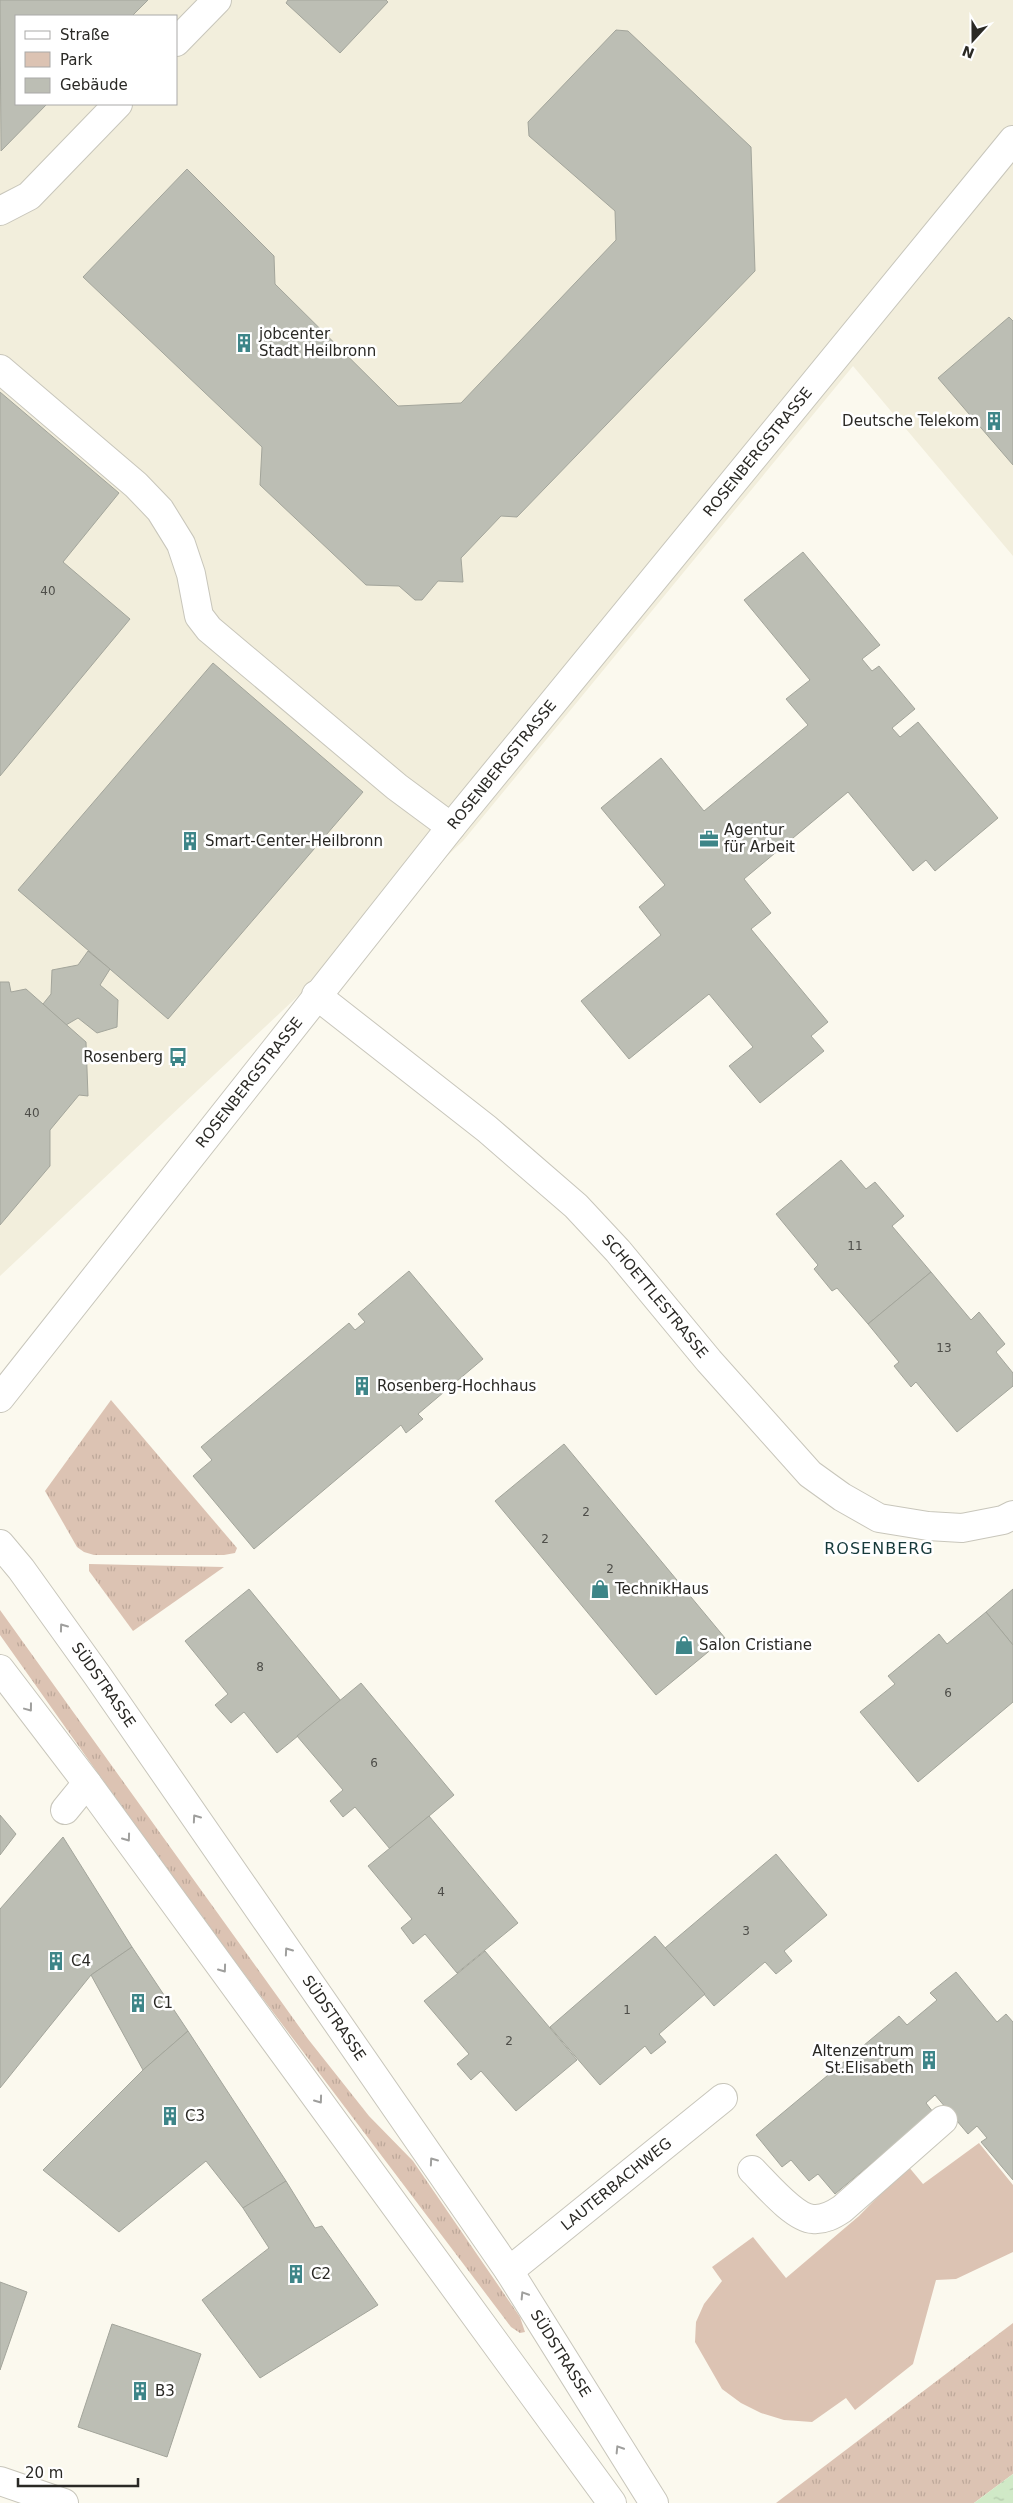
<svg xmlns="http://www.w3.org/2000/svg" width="1013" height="2503" font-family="'DejaVu Sans',sans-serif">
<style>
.built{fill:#f2eedc;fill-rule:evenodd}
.grass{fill:url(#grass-tufts)}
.park{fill:#dcc3b3}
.water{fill:url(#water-ripples)}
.building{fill:#bcbeb4;stroke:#a3a59b}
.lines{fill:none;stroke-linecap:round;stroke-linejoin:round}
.minor-casing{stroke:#c8c6bb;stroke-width:30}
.major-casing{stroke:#c8c6bb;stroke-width:30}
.minor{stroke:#fff;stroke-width:28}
.major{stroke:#fff;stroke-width:28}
.oneway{stroke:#9f9f9d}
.labels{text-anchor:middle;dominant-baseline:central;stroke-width:5;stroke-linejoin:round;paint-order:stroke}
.number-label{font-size:12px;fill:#4e4e49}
.poi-label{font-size:15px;fill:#2a2925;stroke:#fff;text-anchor:start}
.street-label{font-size:15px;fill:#2a2925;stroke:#fff}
.neighbourhood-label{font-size:16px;letter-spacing:1px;fill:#16393a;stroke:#fff}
</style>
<defs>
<pattern id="grass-tufts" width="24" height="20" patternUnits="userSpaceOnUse" patternTransform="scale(1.25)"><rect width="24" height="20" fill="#dcc3b3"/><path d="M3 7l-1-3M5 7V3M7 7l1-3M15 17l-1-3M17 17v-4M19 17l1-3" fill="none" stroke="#bda89a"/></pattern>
<pattern id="water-ripples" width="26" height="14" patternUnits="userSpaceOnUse" patternTransform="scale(1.25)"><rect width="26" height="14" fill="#d0e9c7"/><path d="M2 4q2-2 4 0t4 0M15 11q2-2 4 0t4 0" fill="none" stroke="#b3c8ab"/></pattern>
</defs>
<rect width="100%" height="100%" fill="#fbf9ee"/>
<!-- built -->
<path class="built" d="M 0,0 L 1013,0 L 1013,556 L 853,366 L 463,841 L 0,1276 ZM 16,16 L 176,16 L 176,104 L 16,104 Z"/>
<!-- grass -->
<g class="grass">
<path d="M 111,1400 L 237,1548 L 235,1553 L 224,1555 L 94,1555 L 84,1552 L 77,1547 L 45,1491 Z"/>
<path d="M 89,1564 L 224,1567 L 133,1631 L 89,1571 Z"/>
<path d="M 0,1610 L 308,2039 L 369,2116 L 413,2161 L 520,2317 L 525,2332 L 520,2333 L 511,2327 L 177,1885 L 0,1635 Z"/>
<path d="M 1013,2323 L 1013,2474 L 974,2503 L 776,2503 Z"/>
</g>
<!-- park -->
<path class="park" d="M 979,2143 L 1013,2185 L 1013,2252 L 956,2279 L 936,2280 L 913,2364 L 855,2410 L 846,2398 L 812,2422 L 784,2420 L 761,2413 L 741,2403 L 722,2389 L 695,2342 L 696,2322 L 704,2304 L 722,2281 L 712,2267 L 753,2237 L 786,2278 L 859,2216 L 908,2166 L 923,2184 Z"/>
<!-- water -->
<path class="water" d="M 1013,2474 L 1013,2503 L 974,2503 Z"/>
<!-- building -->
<g class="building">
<path d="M 0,0 L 148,0 L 132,16 L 16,16 L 16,104 L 47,104 L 1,151 Z"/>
<path d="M 288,0 L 386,0 L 388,2 L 340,53 L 286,3 Z"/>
<path d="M 616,30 L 628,31 L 751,147 L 755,271 L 517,517 L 501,516 L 461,558 L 463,582 L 438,581 L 422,600 L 415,600 L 399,586 L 366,585 L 260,485 L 262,447 L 83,277 L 187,169 L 274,256 L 275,284 L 398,406 L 461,403 L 616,240 L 615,211 L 529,136 L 528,122 Z"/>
<path d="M 1009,317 L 1013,321 L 1013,465 L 938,378 Z"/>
<path d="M 0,392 L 119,493 L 63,562 L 130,619 L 0,776 Z"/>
<path d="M 803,552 L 880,645 L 862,659 L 872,671 L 879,666 L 915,709 L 892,728 L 900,737 L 918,722 L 998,818 L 935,871 L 926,860 L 913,871 L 848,792 L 744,879 L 771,913 L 751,929 L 828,1022 L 811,1036 L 824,1051 L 760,1103 L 729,1066 L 753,1047 L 709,994 L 629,1059 L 581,1001 L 661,935 L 639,907 L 665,885 L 601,808 L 661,758 L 704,811 L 808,725 L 786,699 L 810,680 L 744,600 Z"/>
<path d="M 213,663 L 363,792 L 168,1019 L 18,890 Z"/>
<path d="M 88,951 L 110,969 L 100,985 L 118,1000 L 117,1027 L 97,1033 L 78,1018 L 66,1025 L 43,1004 L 51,994 L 52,970 L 78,965 Z"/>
<path d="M 0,982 L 9,982 L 11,992 L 26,989 L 86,1042 L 88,1096 L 79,1095 L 50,1130 L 50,1166 L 0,1225 Z"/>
<path d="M 841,1160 L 866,1189 L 875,1182 L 904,1216 L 892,1226 L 931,1272 L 868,1324 L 837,1288 L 832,1291 L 814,1269 L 818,1265 L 776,1214 Z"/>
<path d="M 409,1271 L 483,1359 L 418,1414 L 423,1419 L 406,1433 L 401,1425 L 254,1549 L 193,1476 L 212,1460 L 201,1447 L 349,1323 L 355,1330 L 365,1322 L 358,1314 Z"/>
<path d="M 931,1272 L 971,1320 L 979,1312 L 1005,1344 L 996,1352 L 1013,1373 L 1013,1386 L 957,1432 L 916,1382 L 911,1387 L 894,1366 L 899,1362 L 868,1324 Z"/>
<path d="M 564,1444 L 725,1638 L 656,1695 L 495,1501 Z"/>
<path d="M 249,1589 L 341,1701 L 277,1753 L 244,1712 L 231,1723 L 215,1705 L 228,1694 L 185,1641 Z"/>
<path d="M 1013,1589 L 1013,1645 L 986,1612 Z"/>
<path d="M 986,1612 L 1013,1645 L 1013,1702 L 918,1782 L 860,1712 L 895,1684 L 888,1676 L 939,1634 L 947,1644 Z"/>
<path d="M 361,1683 L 454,1795 L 390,1849 L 355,1807 L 343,1817 L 330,1801 L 343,1790 L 297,1736 Z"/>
<path d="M 0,1815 L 16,1834 L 0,1855 Z"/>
<path d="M 429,1816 L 518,1923 L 457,1973 L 425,1934 L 413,1944 L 401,1928 L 412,1919 L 368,1866 Z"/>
<path d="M 63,1837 L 132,1947 L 91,1975 L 0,2088 L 0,1909 Z"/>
<path d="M 776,1854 L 827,1915 L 784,1951 L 792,1961 L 776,1974 L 765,1962 L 714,2006 L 665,1948 Z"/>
<path d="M 655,1936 L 705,1994 L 659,2034 L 666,2042 L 651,2054 L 645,2046 L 600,2085 L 550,2027 Z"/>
<path d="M 132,1947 L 188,2031 L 143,2070 L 91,1975 Z"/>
<path d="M 485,1951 L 577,2060 L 516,2111 L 481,2071 L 471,2080 L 457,2064 L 469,2054 L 424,2001 Z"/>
<path d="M 956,1972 L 997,2022 L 1006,2014 L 1013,2022 L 1013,2180 L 981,2142 L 987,2138 L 977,2126 L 968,2134 L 935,2095 L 926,2103 L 933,2112 L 835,2194 L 818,2174 L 809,2181 L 791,2160 L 782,2167 L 756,2135 L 899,2016 L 907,2025 L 937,2000 L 930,1993 Z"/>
<path d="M 188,2031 L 286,2181 L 243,2208 L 206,2161 L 119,2232 L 43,2170 L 143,2070 Z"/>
<path d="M 286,2181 L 315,2228 L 322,2226 L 378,2305 L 260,2378 L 202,2300 L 269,2248 L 243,2208 Z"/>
<path d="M 0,2282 L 27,2292 L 0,2370 Z"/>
<path d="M 112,2324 L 201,2354 L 167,2457 L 78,2427 Z"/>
</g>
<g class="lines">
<!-- minor casing -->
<g class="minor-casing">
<g id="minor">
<path d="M 176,42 L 217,0"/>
<path d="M 0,211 L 29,196 L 118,104"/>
<path d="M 0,369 L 136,485 L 160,510 L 181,544 L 191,574 L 199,616 L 209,629 L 397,787 L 451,827"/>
<path id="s1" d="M 316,995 L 487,1129 L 576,1206 L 618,1251 L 709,1361 L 810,1474 L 842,1497 L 879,1518 L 928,1526 L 962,1528 L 1003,1520 L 1013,1515"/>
<path id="s2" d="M 0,1398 L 451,827 L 1013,140"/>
<path d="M 65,1810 L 87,1783"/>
<path d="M 752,2170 C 766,2184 794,2218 813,2219 C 824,2220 833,2215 842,2209 L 943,2120"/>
<path id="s3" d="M 509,2271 L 723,2098"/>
<path d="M 0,2481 L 64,2503"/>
</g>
</g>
<!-- major casing -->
<g class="major-casing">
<g id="major">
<path id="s4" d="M 0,1544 L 21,1569 L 97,1675 L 509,2271 L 654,2503"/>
<path d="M 0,1669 L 87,1783 L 612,2503"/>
</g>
</g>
<!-- minor -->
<use href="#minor" class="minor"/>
<!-- major -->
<use href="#major" class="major"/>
</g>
<!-- one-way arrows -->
<defs><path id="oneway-chevron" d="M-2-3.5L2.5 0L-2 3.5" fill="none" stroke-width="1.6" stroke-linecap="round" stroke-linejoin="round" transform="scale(1.25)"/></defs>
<g class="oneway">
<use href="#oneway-chevron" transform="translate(63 1627) rotate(-126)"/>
<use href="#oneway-chevron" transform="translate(29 1708) rotate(53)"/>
<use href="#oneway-chevron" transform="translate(196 1818) rotate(-125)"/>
<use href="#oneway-chevron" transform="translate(127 1838) rotate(54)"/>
<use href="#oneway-chevron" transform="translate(288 1951) rotate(-125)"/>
<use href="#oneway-chevron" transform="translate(223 1969) rotate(54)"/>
<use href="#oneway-chevron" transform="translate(319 2100) rotate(54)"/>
<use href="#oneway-chevron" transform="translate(433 2161) rotate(-125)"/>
<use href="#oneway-chevron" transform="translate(524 2295) rotate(-122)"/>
<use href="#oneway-chevron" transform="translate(619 2449) rotate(-122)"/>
</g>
<!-- icons -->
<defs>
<g id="building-bare" transform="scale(1.5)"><path d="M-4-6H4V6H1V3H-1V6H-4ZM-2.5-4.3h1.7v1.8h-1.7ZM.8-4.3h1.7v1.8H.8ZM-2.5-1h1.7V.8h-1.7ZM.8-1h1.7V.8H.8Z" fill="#3d8588" stroke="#fff" stroke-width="2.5" paint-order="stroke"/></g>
<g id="office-bare" transform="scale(1.5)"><path d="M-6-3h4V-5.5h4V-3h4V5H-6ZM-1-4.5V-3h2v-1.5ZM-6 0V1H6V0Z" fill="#3d8588" stroke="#fff" stroke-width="2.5" paint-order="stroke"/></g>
<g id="bus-bare" transform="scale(1.5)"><path d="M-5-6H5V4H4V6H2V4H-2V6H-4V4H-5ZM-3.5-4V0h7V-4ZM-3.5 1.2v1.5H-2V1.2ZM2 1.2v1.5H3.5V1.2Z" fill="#3d8588" stroke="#fff" stroke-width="2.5" paint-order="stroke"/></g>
<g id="shop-bare" transform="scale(1.5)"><path d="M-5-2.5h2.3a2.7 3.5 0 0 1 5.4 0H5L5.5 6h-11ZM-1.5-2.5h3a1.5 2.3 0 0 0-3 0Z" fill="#3d8588" stroke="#fff" stroke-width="2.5" paint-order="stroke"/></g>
</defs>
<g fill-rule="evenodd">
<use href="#building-bare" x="244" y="343"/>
<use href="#building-bare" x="994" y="421"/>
<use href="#office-bare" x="709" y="839"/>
<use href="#building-bare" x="190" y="841"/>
<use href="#bus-bare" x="178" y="1057"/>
<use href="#building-bare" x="362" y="1386"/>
<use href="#shop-bare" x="600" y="1589"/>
<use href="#shop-bare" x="684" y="1645"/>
<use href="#building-bare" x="56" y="1961"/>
<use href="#building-bare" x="138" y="2003"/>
<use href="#building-bare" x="929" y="2060"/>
<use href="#building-bare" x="170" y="2116"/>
<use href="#building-bare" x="296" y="2274"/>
<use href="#building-bare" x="140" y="2391"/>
</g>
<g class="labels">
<!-- number labels -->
<g class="number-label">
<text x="48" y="591">40</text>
<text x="32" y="1113">40</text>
<text x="855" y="1246">11</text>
<text x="944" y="1348">13</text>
<text x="586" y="1512">2</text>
<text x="545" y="1539">2</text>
<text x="610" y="1569">2</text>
<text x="260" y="1667">8</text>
<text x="948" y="1693">6</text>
<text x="374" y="1763">6</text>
<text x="441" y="1892">4</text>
<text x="746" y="1931">3</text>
<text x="627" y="2010">1</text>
<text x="509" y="2041">2</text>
</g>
<!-- poi labels -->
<g class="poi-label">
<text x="259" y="334">jobcenter<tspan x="259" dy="17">Stadt Heilbronn</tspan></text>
<text x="979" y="421" text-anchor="end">Deutsche Telekom</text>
<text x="724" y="830">Agentur<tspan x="724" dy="17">für Arbeit</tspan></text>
<text x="205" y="841">Smart-Center-Heilbronn</text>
<text x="163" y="1057" text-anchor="end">Rosenberg</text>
<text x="377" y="1386">Rosenberg-Hochhaus</text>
<text x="615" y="1589">TechnikHaus</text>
<text x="699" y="1645">Salon Cristiane</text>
<text x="71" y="1961">C4</text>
<text x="153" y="2003">C1</text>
<text x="914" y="2051" text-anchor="end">Altenzentrum<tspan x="914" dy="17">St.Elisabeth</tspan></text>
<text x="185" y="2116">C3</text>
<text x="311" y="2274">C2</text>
<text x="155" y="2391">B3</text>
</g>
<!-- street labels -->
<g class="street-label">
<text stroke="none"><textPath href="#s2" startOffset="1212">ROSENBERGSTRASSE</textPath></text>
<text stroke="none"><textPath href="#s2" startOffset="808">ROSENBERGSTRASSE</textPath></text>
<text stroke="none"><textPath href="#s2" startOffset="402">ROSENBERGSTRASSE</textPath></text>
<text stroke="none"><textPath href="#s1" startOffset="455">SCHOETTLESTRASSE</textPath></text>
<text stroke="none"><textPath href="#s4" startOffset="175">SÜDSTRASSE</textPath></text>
<text stroke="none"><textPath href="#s4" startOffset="580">SÜDSTRASSE</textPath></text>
<text stroke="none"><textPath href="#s3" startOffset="138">LAUTERBACHWEG</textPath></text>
<text stroke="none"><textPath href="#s4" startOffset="985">SÜDSTRASSE</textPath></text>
</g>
<!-- neighbourhood labels -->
<g class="neighbourhood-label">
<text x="879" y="1548">ROSENBERG</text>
</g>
</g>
<!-- legend -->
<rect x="15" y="15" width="162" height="90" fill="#ffffff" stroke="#aaa9a8"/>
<rect x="25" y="31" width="25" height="8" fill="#ffffff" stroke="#aaa9a8"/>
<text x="60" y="40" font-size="15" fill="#2a2925">Straße</text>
<rect x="25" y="52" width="25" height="15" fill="#dcc3b3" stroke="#aaa9a8"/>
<text x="60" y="65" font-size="15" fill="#2a2925">Park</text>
<rect x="25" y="78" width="25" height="15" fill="#bcbeb4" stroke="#aaa9a8"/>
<text x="60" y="90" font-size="15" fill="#2a2925">Gebäude</text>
<!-- north arrow -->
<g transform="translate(973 40) rotate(201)" stroke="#ffffff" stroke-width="4" paint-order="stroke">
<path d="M0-4L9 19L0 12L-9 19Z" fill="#2a2925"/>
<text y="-8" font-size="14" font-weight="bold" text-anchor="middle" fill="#2a2925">N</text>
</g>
<!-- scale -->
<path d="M18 2478v8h120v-8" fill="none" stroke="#2a2925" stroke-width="2.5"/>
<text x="25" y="2478" font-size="15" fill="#2a2925" stroke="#ffffff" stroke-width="4" paint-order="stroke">20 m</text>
</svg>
